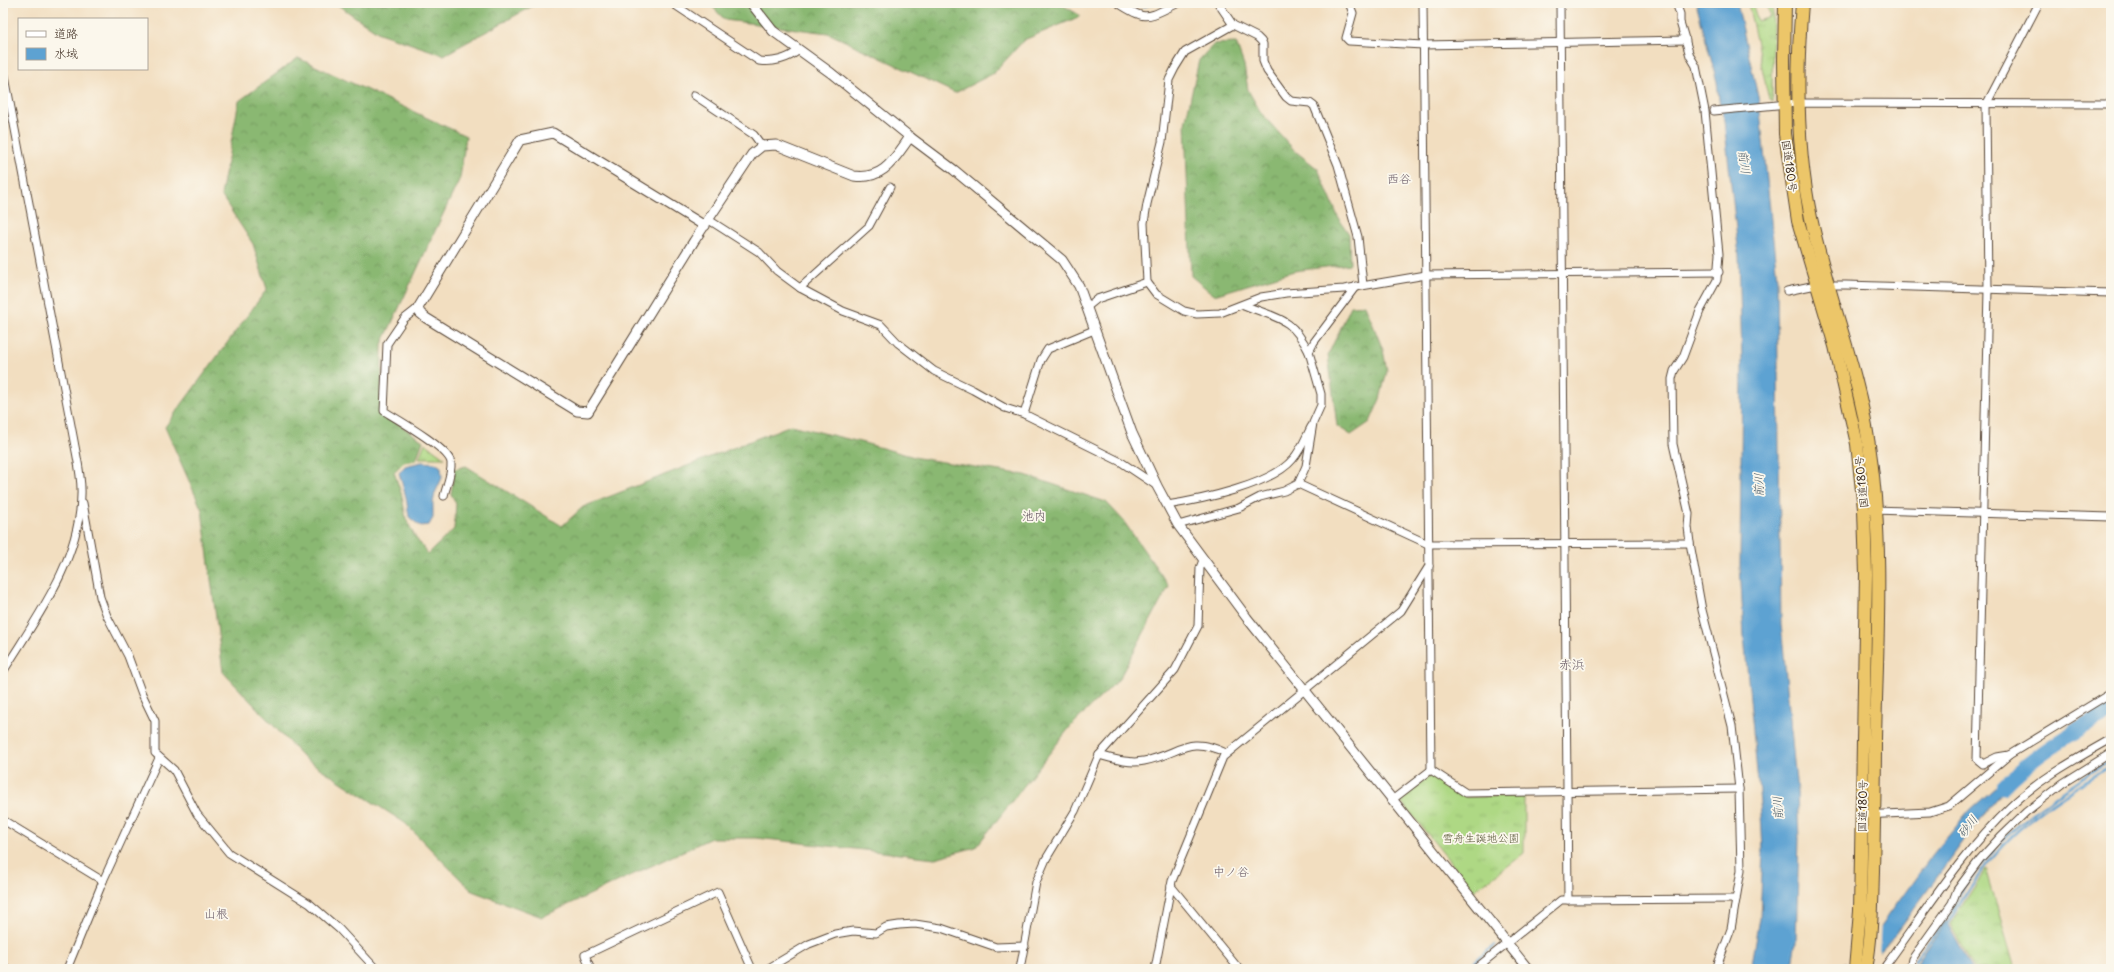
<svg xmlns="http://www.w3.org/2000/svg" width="2114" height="972" font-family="'Playpen Sans','Klee One',sans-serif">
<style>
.grass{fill:url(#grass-tufts);stroke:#748151}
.forest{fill:url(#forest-crowns);stroke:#627148}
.water{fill:#5da2d2;stroke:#4c6678}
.pier{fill:#f2dec0}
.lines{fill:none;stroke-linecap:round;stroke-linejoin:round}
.stream{stroke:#5da2d2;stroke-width:2.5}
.river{stroke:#5da2d2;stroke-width:15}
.minor-casing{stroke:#564536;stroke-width:9}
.tertiary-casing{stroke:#564536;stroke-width:11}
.trunk-casing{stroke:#564536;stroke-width:14}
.minor{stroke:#fff;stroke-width:7}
.tertiary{stroke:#fff;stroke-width:9}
.trunk{stroke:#ecc669;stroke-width:12}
.labels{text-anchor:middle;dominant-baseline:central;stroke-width:3.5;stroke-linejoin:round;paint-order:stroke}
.street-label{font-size:11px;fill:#3b2a1e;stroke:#fbf7ec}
.park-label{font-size:11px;fill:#585638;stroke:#fbf7ec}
.water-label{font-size:12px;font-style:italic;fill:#495a66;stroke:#fbf7ec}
.neighbourhood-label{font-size:12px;fill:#685965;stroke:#fbf7ec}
.quarter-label{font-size:13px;fill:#685965;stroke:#fbf7ec}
</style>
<defs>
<pattern id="grass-tufts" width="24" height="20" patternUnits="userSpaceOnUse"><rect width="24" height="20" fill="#aed884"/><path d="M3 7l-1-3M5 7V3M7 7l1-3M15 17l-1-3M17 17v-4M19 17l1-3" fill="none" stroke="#97ba72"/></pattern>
<pattern id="forest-crowns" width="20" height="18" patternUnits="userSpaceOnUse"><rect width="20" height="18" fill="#8ab872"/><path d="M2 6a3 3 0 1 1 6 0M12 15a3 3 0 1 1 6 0" fill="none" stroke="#72965d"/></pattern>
</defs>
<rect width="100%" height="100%" fill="#fbf7ec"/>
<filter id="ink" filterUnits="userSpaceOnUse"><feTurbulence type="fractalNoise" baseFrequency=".025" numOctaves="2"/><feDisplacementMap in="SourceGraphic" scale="8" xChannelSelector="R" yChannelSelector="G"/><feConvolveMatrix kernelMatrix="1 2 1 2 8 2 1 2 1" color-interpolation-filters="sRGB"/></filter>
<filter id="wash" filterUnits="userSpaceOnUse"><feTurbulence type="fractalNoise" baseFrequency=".012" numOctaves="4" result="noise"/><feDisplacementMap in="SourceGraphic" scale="16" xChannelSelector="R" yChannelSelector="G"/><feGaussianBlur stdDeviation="0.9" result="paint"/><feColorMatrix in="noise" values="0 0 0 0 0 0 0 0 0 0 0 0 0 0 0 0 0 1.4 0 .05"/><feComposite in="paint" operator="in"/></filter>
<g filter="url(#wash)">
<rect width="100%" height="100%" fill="#f2dec0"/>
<!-- grass -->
<g class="grass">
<path d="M 1748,3 L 1752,3 L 1758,21 L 1770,17 L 1767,3 L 1773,3 L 1772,102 L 1769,100 Z"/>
<path d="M 425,443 L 445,458 L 419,458 Z"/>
<path d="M 1432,775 L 1466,797 L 1524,796 L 1524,853 L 1474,891 L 1399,799 Z"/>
<path d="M 1986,869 L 2015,969 L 1974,969 L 1950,924 Z"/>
</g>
<!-- forest -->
<g class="forest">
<path d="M 335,3 L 538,3 L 444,55 L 379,33 Z"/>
<path d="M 709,3 L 1059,3 L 1081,16 L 1024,40 L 994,73 L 955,93 L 828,33 L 725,20 Z"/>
<path d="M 1236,43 L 1244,65 L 1248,90 L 1261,113 L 1295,151 L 1318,169 L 1339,219 L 1349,234 L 1350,264 L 1294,271 L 1214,295 L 1191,276 L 1185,124 L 1199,60 L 1214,44 Z"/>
<path d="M 298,58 L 466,136 L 460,178 L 382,344 L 381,412 L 423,441 L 416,460 L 404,462 L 394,472 L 402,496 L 406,519 L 415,537 L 428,554 L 454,529 L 456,504 L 451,494 L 455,469 L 466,466 L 562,526 L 583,507 L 791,425 L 864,443 L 918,458 L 1025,475 L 1106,502 L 1122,519 L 1169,586 L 1119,679 L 1070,727 L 976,847 L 935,858 L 757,838 L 711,838 L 542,917 L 472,891 L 405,823 L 304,758 L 223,672 L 202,510 L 165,427 L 267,289 L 253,244 L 221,195 L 239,101 Z"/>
<path d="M 1365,305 L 1383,350 L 1387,371 L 1380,399 L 1370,422 L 1351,435 L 1337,426 L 1328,355 L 1351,306 Z"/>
</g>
<!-- water -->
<g class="water">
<path d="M 1696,3 L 1737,3 L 1759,101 L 1777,279 L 1781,624 L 1797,792 L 1799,839 L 1796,942 L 1791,969 L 1751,969 L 1760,918 L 1763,850 L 1761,814 L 1744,637 L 1740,566 L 1742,360 L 1739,256 L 1723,112 L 1720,109 L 1717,82 Z"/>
<path d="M 422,462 L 435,463 L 441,467 L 442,478 L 435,493 L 433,503 L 433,518 L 429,525 L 420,526 L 409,517 L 406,497 L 399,473 L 405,466 Z"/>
<path d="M 2015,770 L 2018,774 L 1979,820 L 1894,936 L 1863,969 L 1838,969 L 1881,926 L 1933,854 L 1971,809 Z"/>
<path d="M 1946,921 L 1972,969 L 1917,969 L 1916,965 Z"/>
</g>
<!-- pier -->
<path class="pier" d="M 1881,922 L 1879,955 L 1866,969 L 1844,969 L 1846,958 Z"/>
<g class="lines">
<!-- stream -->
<g class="stream">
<path d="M 1133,3 L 1144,6 L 1154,3"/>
<path d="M 1997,845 C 2032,811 2070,785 2111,759"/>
<path d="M 1946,926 C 1962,900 1977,875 1997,852 C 2028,816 2071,790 2111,765"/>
<path d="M 1915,961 L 1954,907 L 1965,884 L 1994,849"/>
<path d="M 1465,969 L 1495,945"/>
</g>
<!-- river -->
<path class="river" d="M 2003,787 C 2034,755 2071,732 2111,712"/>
</g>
</g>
<g filter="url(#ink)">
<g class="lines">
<!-- minor casing -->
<g class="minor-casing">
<g id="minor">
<path d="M 672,3 L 759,61 C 773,63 788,59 799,50"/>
<path d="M 1118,3 C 1148,23 1147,17 1179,3"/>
<path d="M 1218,3 L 1233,25 L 1257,37 L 1261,41 L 1263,44 L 1263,61 L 1267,71 L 1286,97 L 1291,101 L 1310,103 L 1314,106 L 1338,165 L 1358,237 L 1363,285"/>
<path d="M 1349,3 L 1353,13 L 1346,38 L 1349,41 L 1423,45 L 1686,40"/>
<path d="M 1423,3 L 1431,770"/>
<path d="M 1560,3 L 1568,900"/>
<path d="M 1676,3 L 1680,14 L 1680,22 L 1690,56 L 1696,66 L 1705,111 L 1719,254 L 1717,280 L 1700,311 L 1683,357 L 1674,371 L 1672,379 L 1673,444 L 1689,514 L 1688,527 L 1690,543 L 1702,610 L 1732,726 L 1739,789 L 1741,870 L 1731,929 L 1716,969"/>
<path d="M 1233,25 L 1185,52 L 1175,68 L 1169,80 L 1162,142 L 1147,204 L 1144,223 L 1147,282 L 1156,294 L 1184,311 L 1197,314 L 1220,313 L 1261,297 L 1286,293 L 1344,289 L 1426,275 L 1719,272"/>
<path d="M 3,66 L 74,441 C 77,458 82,477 81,495 C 80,561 36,618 3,672"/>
<path d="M 694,95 L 754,135 L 762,146"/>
<path d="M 1714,111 L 1797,103 L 2111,104"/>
<path d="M 709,220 L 759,252 L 777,271 L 800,288 L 843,311 L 881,325 L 898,343 L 934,371 L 973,390 L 1005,408 L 1024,414 L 1121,462 L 1157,486"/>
<path d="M 800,288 L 869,226 L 890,187"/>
<path d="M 1787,291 L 1816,285 L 1846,285 L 2111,293"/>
<path d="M 1244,305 C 1278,319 1291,316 1309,352"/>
<path d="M 1087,307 L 1097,299 L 1147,282"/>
<path d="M 418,308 L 404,319 L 387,344 L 384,411 C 397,419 450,449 451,463 C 452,473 446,487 444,496"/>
<path d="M 1024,414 L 1041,360 L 1048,349 L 1094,330"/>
<path d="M 1298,484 L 1428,544 L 1690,543"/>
<path d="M 83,503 L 100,597 L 107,616 L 128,656 L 142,694 L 155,721 L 155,753 L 174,770 L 197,814 L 229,853 L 310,904 L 339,929 L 376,969"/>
<path d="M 1167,505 C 1200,500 1272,485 1293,459 C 1301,450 1306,437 1311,427"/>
<path d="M 1873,510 L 2111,517"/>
<path d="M 1178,525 L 1239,508 L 1260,497 L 1284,491 L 1298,484 L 1306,466 L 1313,423 L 1321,405 L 1321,394 L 1309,352 L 1314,342 L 1356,286"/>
<path d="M 1099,755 C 1114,759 1129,764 1144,761 C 1181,754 1186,734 1226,753"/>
<path d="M 2009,755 L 1997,757 L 1983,764 L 1977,759 L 1988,290 L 1986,105 L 2039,3"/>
<path d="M 1431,770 L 1466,793 L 1739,789"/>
<path d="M 1392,800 L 1431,770"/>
<path d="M 1862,815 L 1930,812 L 1949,806 L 2009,755 L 2111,693"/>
<path d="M 3,820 L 103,881"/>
<path d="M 1171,886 L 1239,969"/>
<path d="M 67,969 L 103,881 L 159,758"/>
<path d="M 591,969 L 585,955 L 718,892 L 752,969"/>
<path d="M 767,969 L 809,944 L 835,934 L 853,931 L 876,933 L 886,927 L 899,925 L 915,924 L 941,928 L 996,947 L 1025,946"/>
<path d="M 1020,969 L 1036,882 L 1046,859 L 1075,811 L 1099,755 L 1175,670 L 1198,626 L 1200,568 L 1203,560"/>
<path d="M 1155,969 L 1172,881 L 1223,757 L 1401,611 L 1429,566"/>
<path d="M 1475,969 L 1561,900 L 1736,899"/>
<path d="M 1886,969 L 1886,965 C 1925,912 1963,851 2010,807 C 2039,779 2076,759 2111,739"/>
<path d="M 1914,969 L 1911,964 L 1912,959 L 1952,903 L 1957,890 L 1980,859 L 2001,836 L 2026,812 L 2063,783 L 2111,753"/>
</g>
</g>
<!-- tertiary casing -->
<g class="tertiary-casing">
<g id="tertiary">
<path d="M 751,3 L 773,31 L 831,73 L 910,137 L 954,170 L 1062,260 L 1079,286 L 1132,433 L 1157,486 L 1178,525 L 1247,618 L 1528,969"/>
<path d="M 705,226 L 553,133 L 520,140 L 418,308 L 420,313 L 426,318 L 577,411 L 588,412 L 694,241 L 752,154 L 762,146 L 776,145 L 854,176 C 884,180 894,159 910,137"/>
<path d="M 3,967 L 6,969"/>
</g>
</g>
<!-- trunk casing -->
<g class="trunk-casing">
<g id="trunk">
<path d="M 1785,3 L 1784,60 L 1785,134 L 1798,221 L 1835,346 L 1857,444 L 1864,509 L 1866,574 L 1860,911 L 1855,969"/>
<path d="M 1802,3 C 1796,75 1796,146 1811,218 C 1827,294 1858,368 1869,445 C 1884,542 1877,642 1875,739 C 1875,783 1874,827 1873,871 C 1872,904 1872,937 1866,969"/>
</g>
</g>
<!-- minor -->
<use href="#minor" class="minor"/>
<!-- tertiary -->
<use href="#tertiary" class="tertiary"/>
<!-- trunk -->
<use href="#trunk" class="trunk"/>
</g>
</g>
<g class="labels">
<!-- street labels -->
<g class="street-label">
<text transform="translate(1790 166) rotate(82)">国道180号</text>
<text transform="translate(1861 482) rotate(-96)">国道180号</text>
<text transform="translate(1862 806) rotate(-89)">国道180号</text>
</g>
<!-- park labels -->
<g class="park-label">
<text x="1481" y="837">雪舟生誕地公園</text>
</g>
<!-- water labels -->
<g class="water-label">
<text transform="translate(1745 162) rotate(82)">前川</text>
<text transform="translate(1758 485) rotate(-90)">前川</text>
<text transform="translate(1777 808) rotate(-94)">前川</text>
<text transform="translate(1967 826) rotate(-52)">砂川</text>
</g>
<!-- neighbourhood labels -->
<g class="neighbourhood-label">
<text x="1399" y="178">西谷</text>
<text x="1034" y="515">池内</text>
<text x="1231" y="871">中ノ谷</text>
<text x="216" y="913">山根</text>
</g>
<!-- quarter labels -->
<g class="quarter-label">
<text x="1572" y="663">赤浜</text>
</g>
</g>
<!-- margin -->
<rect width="2114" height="972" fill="none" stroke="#fbf7ec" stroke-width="16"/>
<!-- legend -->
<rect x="18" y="18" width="130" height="52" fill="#fbf7ec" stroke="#aea59a"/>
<rect x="26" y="31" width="20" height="6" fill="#ffffff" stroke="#aea59a"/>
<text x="54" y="38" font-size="12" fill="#3b2a1e">道路</text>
<rect x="26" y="48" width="20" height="12" fill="#5da2d2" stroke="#aea59a"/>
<text x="54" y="58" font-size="12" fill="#3b2a1e">水域</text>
</svg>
